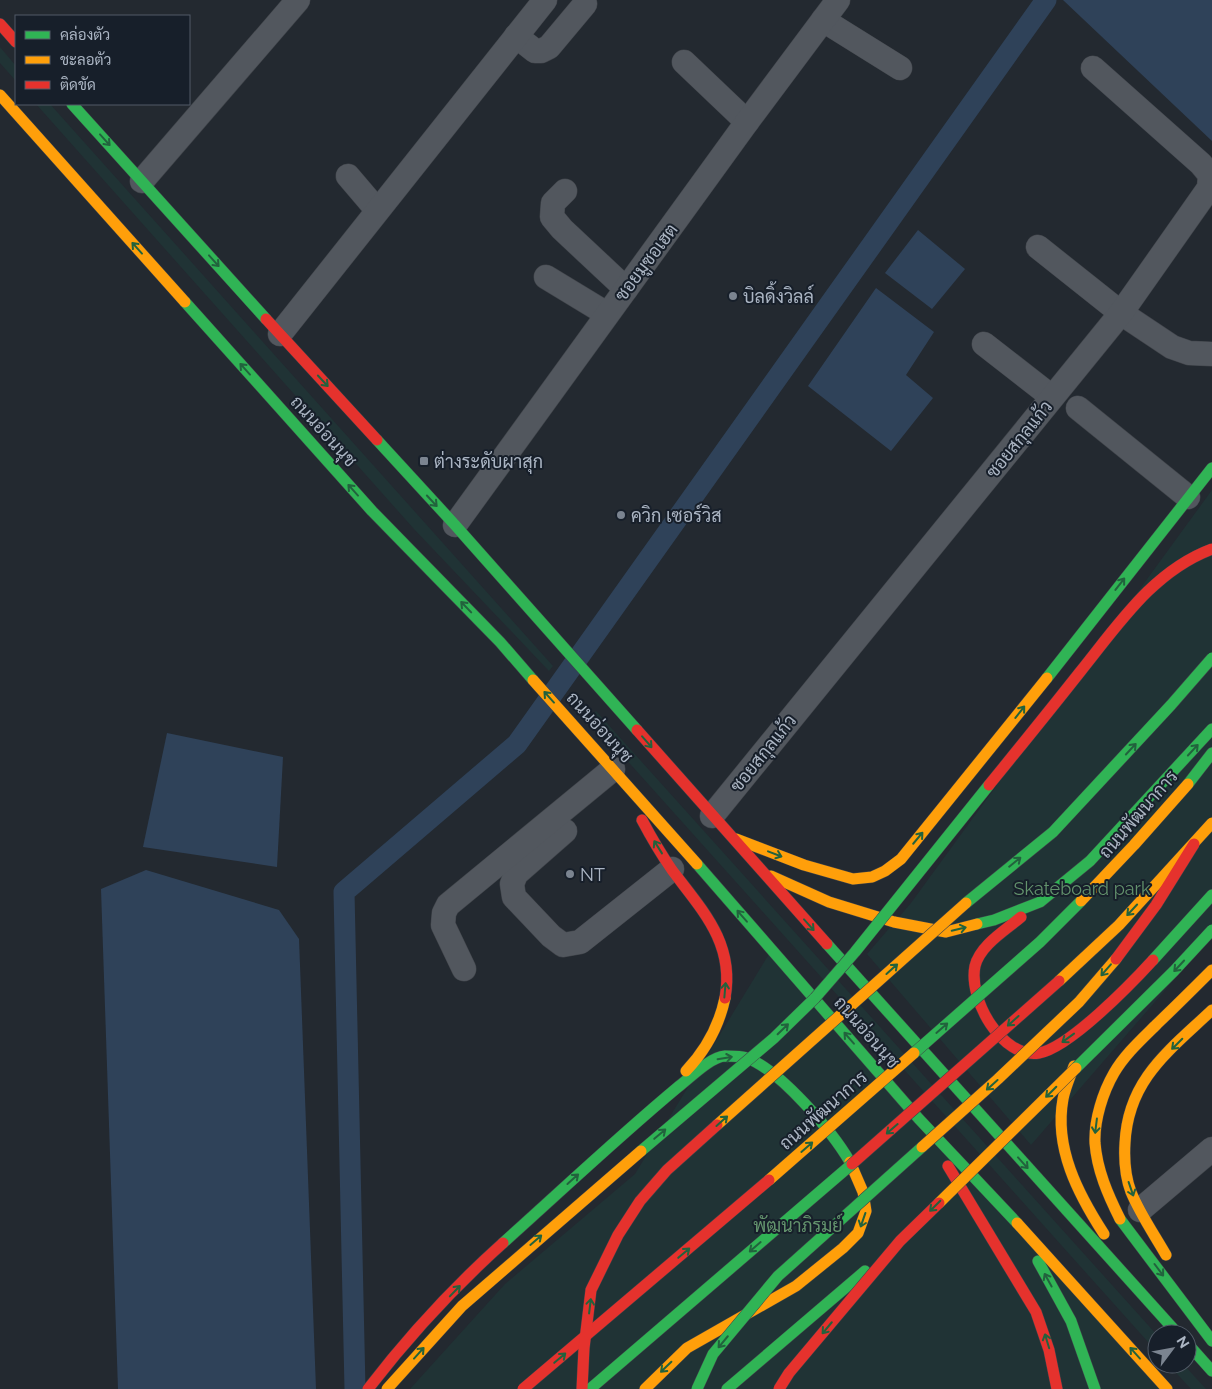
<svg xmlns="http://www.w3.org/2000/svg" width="1212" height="1389" font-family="Raleway,Sarabun,sans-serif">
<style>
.green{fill:#203335}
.water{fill:#2f4259}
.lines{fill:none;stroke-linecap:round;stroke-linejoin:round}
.canal{stroke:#2f4259;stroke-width:21}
.street-casing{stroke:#3f4349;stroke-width:25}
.fast-casing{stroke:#3f4349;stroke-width:12}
.slow-casing{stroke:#3f4349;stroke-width:12}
.jam-casing{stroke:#3f4349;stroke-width:12}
.street{stroke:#52575e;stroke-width:24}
.fast{stroke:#30b455;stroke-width:11}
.slow{stroke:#ff9f0a;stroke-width:11}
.jam{stroke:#e5322d;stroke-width:11}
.fast-bridge-casing{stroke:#3f4349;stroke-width:12;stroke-linecap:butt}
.slow-bridge-casing{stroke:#3f4349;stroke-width:12;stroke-linecap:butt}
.jam-bridge-casing{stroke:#3f4349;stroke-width:12;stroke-linecap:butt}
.fast-bridge{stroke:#30b455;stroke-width:11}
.slow-bridge{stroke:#ff9f0a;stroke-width:11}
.jam-bridge{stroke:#e5322d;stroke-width:11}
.oneway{stroke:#22623d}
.poi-dot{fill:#7b8490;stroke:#171f2a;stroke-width:2}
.labels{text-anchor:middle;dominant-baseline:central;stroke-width:4;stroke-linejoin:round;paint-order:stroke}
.street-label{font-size:18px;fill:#abb5c3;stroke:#171f2a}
.poi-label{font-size:18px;fill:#abb5c3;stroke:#171f2a;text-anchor:start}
.park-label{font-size:18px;fill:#63936d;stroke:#171f2a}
</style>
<rect width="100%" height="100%" fill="#232930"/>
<!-- green -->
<g class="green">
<path d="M 0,47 L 16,66 L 16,81 L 0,63 Z"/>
<path d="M 36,104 L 50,104 L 553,666 L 549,671 L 414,529 Z"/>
<path d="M 1212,490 L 1212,936 L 1031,1145 L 867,954 L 911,903 Z"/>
<path d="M 596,711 L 1157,1335 L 1157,1352 L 589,718 Z"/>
<path d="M 772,949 L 1167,1389 L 410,1389 L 505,1284 L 635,1174 Z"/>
<path d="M 1168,1364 L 1183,1364 L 1206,1389 L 1191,1389 Z"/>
</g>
<!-- water -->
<g class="water">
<path d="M 1063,0 L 1212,0 L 1212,141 Z"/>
<path d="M 918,230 L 965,269 L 932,309 L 885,273 Z"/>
<path d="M 876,288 L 934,332 L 906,375 L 933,398 L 891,451 L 808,386 Z"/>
<path d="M 167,733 L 283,757 L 277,867 L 143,847 Z"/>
<path d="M 146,870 L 279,910 L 299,939 L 316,1389 L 118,1389 L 101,889 Z"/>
</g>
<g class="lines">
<!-- canal -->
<path class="canal" d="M 355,1389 L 344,892 L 517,744 L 1046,0"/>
<!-- street casing -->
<g class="street-casing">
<g id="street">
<path d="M 823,20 L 900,68"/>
<path d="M 516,36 L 535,51 L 541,51 L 549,47 L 585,4"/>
<path d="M 684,62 L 747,122"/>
<path d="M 348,176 L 377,210"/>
<path d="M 142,181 L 298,0"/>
<path d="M 565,191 L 553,203 L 552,217 L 562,229 L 626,289"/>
<path d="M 1038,247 L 1121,313 L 1172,347 L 1189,353 L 1212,354"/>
<path d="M 546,277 L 607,314"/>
<path d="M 280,334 L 545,0"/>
<path d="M 984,344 L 1052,397"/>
<path d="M 1078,408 L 1188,497"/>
<path d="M 455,525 L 747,122 L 838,0"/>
<path d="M 712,816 L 1121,313 L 1209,188 L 1210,175 L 1201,164 L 1093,68"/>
<path d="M 565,831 L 516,874 L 512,884 L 514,897 L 551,936 L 563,945 L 580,942 L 672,869"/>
<path d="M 464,969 L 443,925 L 444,913 L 448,905 L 613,769"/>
<path d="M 1140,1210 L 1212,1149"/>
</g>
</g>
<!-- fast casing -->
<g class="fast-casing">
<g id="fast">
<path d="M 72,104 L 266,319"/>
<path d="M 185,302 L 372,511 L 500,642 L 533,680"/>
<path d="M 377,440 L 455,525 L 637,730"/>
<path d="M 1047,678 L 1212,468"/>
<path d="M 1188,784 L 1212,753"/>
<path d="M 697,864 L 919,1119 L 1017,1223"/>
<path d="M 977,924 L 994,920 L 1040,902 L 1090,861 L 1212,729"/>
<path d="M 827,944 L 1178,1334"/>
<path d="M 1153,960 L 1212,895"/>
<path d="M 1120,1219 L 1212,1341"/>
<path d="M 503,1243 C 561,1191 618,1137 678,1087 C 690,1078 710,1057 725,1056 C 731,1056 741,1056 747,1058 C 780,1070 832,1131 850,1162"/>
<path d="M 1038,1261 L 1071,1321 L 1095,1389"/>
<path d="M 1187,1343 L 1212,1371"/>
<path d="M 727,1389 L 865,1271"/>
</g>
</g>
<!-- slow casing -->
<g class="slow-casing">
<g id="slow">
<path d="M 0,95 L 185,302"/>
<path d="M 533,680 L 697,864"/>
<path d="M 736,839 L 804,865 L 853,879 L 872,877 L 885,871 L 901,859 L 1047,678"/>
<path d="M 771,876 L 829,902 L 894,922 L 946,932 L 977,924"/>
<path d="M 1074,1066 C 1070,1077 1065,1088 1063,1099 C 1054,1148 1078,1194 1104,1234"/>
<path d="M 686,1071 C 705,1051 719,1026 725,998"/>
<path d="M 1120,1219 C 1108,1195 1097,1170 1095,1143 C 1094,1120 1103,1092 1114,1073 C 1125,1054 1142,1039 1157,1024 C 1176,1006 1194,988 1212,970"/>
<path d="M 1017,1223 L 1167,1389"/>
<path d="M 1166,1255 C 1154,1234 1140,1214 1131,1192 C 1125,1176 1124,1159 1125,1143 C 1128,1079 1170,1050 1212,1010"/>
<path d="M 645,1389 L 687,1348 L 796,1286 L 843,1248 L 858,1233 L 866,1211 L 863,1192 L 850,1162"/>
</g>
</g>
<!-- jam casing -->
<g class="jam-casing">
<g id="jam">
<path d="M 0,24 L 16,42"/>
<path d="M 266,319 L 377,440"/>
<path d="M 637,730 L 827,944"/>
<path d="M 642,820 C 651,837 661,854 672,870 C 702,910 735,943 725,998"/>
<path d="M 1021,917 C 1006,930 980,945 975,966 C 968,999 1002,1059 1039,1053 C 1069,1048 1131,984 1153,960"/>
<path d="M 948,1166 L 1036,1312 L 1049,1350 L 1057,1389"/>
<path d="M 368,1389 C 408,1337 454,1287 503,1243"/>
</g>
</g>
<!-- street -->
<use href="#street" class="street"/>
<!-- fast -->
<use href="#fast" class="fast"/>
<!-- slow -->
<use href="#slow" class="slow"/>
<!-- jam -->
<use href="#jam" class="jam"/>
<!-- fast-bridge casing -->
<g class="fast-bridge-casing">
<g id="fast-bridge">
<path d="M 966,903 L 1053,832 L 1171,705 L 1212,658"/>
<path d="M 914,1053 L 1040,942 L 1081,901"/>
<path d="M 1076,1068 L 1174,971 L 1212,930"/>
<path d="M 641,1151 L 774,1038 L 815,998 L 855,952 L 989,785"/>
<path d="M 590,1389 L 852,1164"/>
<path d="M 697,1389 L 713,1354 L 778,1276 L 922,1147"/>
</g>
</g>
<!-- slow-bridge casing -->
<g class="slow-bridge-casing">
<g id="slow-bridge">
<path d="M 1081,901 L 1134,845 L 1188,784"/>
<path d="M 1059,981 L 1119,925 L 1212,823"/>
<path d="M 717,1125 L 966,903"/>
<path d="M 922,1147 L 998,1079 L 1079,1002 L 1116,959"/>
<path d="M 769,1180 L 914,1053"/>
<path d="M 939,1203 L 1076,1068"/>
<path d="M 387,1389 L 462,1306 L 641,1151"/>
</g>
</g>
<!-- jam-bridge casing -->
<g class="jam-bridge-casing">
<g id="jam-bridge">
<path d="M 989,785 C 1020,747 1050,710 1080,672 C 1118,625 1153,571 1212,549"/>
<path d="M 1116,959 L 1156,905 L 1194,844"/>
<path d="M 852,1164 L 1059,981"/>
<path d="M 523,1389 L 769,1180"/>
<path d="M 582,1389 L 584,1348 L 591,1290 L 618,1235 L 640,1201 L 667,1170 L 717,1125"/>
<path d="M 779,1389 L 789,1373 L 900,1241 L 939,1203"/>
</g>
</g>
<!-- fast-bridge -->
<use href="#fast-bridge" class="fast-bridge"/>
<!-- slow-bridge -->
<use href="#slow-bridge" class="slow-bridge"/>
<!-- jam-bridge -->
<use href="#jam-bridge" class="jam-bridge"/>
</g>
<!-- one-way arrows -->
<defs><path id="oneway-shaft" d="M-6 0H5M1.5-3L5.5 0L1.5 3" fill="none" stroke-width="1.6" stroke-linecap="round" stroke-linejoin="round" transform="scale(1.25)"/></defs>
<g class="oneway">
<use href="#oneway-shaft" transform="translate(105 140) rotate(48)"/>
<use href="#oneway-shaft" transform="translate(137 248) rotate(-132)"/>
<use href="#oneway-shaft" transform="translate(214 261) rotate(48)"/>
<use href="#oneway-shaft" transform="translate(245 369) rotate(-132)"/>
<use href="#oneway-shaft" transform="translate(323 381) rotate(47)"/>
<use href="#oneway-shaft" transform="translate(353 490) rotate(-132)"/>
<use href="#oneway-shaft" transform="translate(432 501) rotate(47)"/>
<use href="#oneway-shaft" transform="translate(1120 584) rotate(-52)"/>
<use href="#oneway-shaft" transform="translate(466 607) rotate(-134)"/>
<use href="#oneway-shaft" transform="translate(549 697) rotate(-132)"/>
<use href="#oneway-shaft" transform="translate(1020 712) rotate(-52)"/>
<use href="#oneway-shaft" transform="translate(647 742) rotate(49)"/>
<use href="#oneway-shaft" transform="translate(1131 749) rotate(-47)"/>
<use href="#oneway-shaft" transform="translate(1193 750) rotate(-47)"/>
<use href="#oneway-shaft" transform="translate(918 838) rotate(-50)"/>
<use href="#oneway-shaft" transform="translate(658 847) rotate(-122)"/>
<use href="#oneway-shaft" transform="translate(775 854) rotate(21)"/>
<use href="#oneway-shaft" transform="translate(1015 862) rotate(-39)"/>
<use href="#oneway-shaft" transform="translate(1132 910) rotate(133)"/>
<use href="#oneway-shaft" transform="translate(742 916) rotate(-131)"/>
<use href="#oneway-shaft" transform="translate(809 925) rotate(48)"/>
<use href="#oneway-shaft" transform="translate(959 929) rotate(-14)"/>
<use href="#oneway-shaft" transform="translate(1179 966) rotate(133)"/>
<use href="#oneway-shaft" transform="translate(892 969) rotate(-42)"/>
<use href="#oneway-shaft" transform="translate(1106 970) rotate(131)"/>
<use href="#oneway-shaft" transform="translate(725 990) rotate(-85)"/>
<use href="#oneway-shaft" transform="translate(1013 1021) rotate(138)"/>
<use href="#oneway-shaft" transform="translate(942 1028) rotate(-41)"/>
<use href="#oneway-shaft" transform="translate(783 1029) rotate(-44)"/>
<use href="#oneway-shaft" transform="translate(849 1038) rotate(-131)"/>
<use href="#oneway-shaft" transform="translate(1068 1038) rotate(144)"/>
<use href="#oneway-shaft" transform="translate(1177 1044) rotate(135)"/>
<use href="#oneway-shaft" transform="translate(725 1058) rotate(-9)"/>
<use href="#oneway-shaft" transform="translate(992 1085) rotate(138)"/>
<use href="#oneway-shaft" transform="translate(1051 1092) rotate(135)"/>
<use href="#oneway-shaft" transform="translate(722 1121) rotate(-42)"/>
<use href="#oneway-shaft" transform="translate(1096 1126) rotate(97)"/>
<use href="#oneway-shaft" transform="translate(892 1129) rotate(139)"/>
<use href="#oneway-shaft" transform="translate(660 1134) rotate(-40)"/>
<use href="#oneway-shaft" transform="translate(807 1147) rotate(-41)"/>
<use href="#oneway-shaft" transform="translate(1023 1163) rotate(48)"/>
<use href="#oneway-shaft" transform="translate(573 1179) rotate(-42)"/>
<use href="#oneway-shaft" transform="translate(1131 1189) rotate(71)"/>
<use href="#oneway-shaft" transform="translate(935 1206) rotate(135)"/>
<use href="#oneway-shaft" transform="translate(863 1220) rotate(109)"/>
<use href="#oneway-shaft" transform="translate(536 1240) rotate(-41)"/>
<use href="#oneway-shaft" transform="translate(755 1247) rotate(139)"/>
<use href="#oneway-shaft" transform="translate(684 1253) rotate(-40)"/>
<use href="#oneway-shaft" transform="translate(1159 1270) rotate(53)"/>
<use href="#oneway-shaft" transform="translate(1048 1280) rotate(-119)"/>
<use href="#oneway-shaft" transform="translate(455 1291) rotate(-46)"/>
<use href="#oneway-shaft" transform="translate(590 1306) rotate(-83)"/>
<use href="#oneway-shaft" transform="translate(827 1328) rotate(130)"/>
<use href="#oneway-shaft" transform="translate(1047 1341) rotate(-107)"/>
<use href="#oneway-shaft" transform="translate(723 1342) rotate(130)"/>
<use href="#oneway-shaft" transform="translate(419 1353) rotate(-48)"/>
<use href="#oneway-shaft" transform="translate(1135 1353) rotate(-132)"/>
<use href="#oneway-shaft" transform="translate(560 1358) rotate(-40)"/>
<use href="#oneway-shaft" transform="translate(666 1367) rotate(136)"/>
</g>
<!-- markers -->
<g class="poi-dot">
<circle cx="733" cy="296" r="5"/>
<rect x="419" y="456" width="10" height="10" rx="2.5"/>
<circle cx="621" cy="515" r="5"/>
<circle cx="570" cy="874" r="5"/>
</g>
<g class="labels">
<!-- street labels -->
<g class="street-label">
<text transform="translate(646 262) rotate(-53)">ซอยมูซอเฮต</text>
<text transform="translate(324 431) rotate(48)">ถนนอ่อนนุช</text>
<text transform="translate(1019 439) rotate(-51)">ซอยสกุลแก้ว</text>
<text transform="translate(600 727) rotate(48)">ถนนอ่อนนุช</text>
<text transform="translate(763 753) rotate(-51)">ซอยสกุลแก้ว</text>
<text transform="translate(1138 814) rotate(-49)">ถนนพัฒนาการ</text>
<text transform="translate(867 1032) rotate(49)">ถนนอ่อนนุช</text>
<text transform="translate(823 1110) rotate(-41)">ถนนพัฒนาการ</text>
</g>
<!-- poi labels -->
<g class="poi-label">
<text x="743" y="296">บิลดิ้งวิลล์</text>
<text x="434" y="461">ต่างระดับผาสุก</text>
<text x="631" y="515">ควิก เซอร์วิส</text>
<text x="580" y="874">NT</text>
</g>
<!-- park labels -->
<g class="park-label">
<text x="1082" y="888">Skateboard park</text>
<text x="798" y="1225">พัฒนาภิรมย์</text>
</g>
</g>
<!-- legend -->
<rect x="15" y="15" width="175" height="90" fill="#171f2a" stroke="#525b67"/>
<rect x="25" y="31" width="25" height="8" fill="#30b455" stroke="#525b67"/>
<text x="60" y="40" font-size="15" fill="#abb5c3">คล่องตัว</text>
<rect x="25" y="56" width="25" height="8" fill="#ff9f0a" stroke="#525b67"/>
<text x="60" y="65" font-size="15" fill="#abb5c3">ชะลอตัว</text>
<rect x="25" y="81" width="25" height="8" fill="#e5322d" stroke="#525b67"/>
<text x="60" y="90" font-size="15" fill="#abb5c3">ติดขัด</text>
<!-- north arrow -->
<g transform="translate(1172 1349) rotate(58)"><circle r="24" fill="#171f2a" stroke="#525b67"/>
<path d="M0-4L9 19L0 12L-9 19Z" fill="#7b8490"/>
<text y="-8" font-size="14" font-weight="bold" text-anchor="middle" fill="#abb5c3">N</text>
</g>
</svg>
